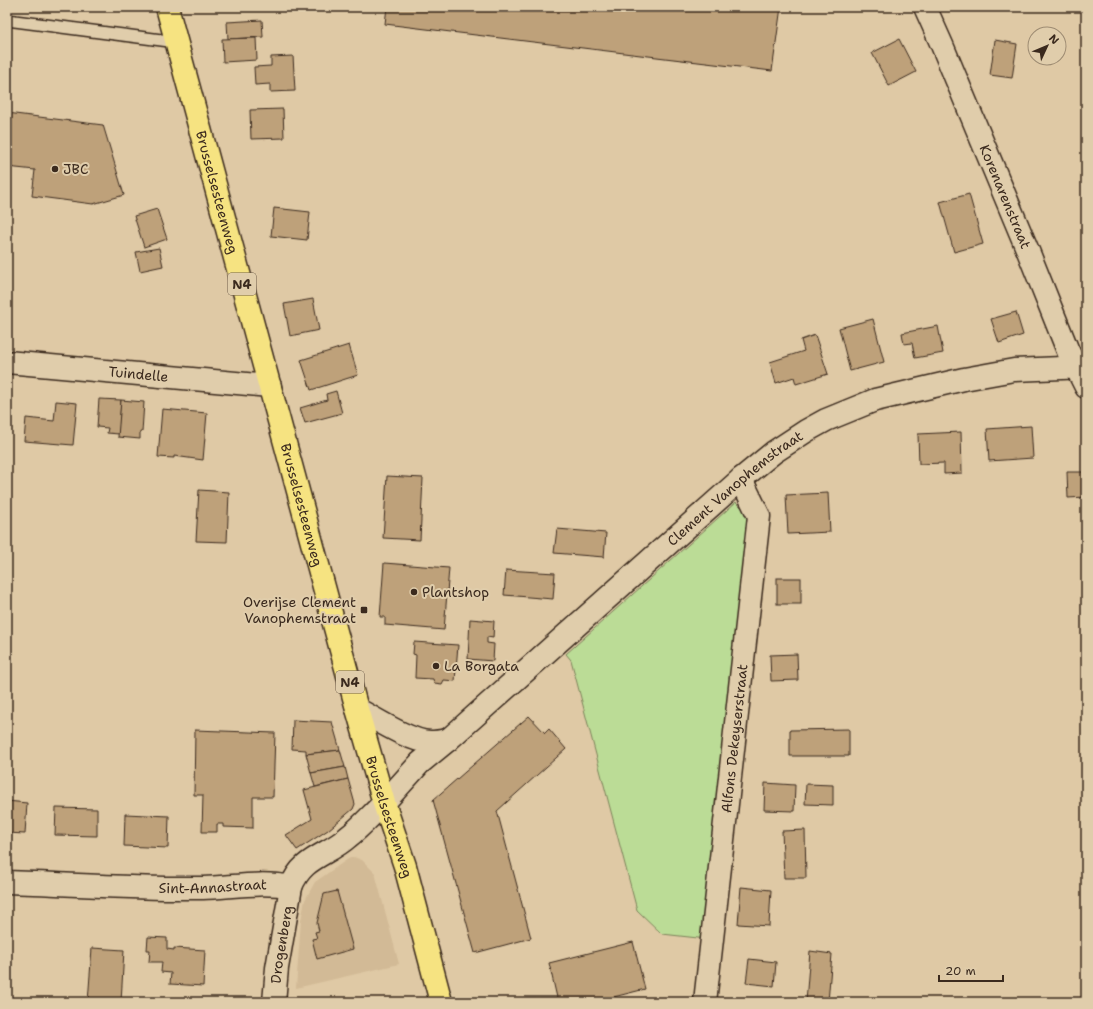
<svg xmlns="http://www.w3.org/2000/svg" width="1093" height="1009" font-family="'Shantell Sans',sans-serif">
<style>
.built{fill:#d2ba96}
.green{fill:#bbdc96;stroke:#7b835a}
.building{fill:#bea17a;stroke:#3b2a1e}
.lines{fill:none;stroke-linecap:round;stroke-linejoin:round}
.service-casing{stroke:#3b2a1e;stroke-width:14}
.minor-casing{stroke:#3b2a1e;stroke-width:25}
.tertiary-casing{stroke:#3b2a1e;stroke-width:25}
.primary-casing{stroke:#3b2a1e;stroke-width:25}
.service{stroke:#e0cdab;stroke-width:11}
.minor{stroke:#e0cdab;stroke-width:22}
.tertiary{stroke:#e0cdab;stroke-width:22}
.primary{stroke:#f6e381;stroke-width:22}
.poi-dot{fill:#3b2a1e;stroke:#e0cdab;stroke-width:1.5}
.labels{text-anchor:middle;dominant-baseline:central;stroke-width:4;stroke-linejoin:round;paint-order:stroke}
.shield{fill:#e0cdab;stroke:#6c5b48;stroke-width:1}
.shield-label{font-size:13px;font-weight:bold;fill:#3b2a1e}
.poi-label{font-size:14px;fill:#3b2a1e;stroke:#e0cdab;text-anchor:start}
.street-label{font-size:14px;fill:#3b2a1e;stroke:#e0cdab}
</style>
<rect width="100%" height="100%" fill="#dfc9a5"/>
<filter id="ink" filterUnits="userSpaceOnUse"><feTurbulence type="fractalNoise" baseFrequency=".025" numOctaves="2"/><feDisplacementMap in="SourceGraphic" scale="8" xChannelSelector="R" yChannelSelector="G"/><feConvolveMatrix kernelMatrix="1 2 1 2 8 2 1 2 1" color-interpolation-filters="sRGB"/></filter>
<g filter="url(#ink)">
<!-- built -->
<path class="built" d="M 354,857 L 362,860 L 375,873 L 399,964 L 296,988 L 301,921 L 305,900 L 315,882 L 348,859 Z"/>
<!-- green -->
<path class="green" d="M 736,502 L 753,519 L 707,939 L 662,934 L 637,910 L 571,660 L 566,654 Z"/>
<!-- building -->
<g class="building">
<path d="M 387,7 L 781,7 L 772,71 L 385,24 Z"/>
<path d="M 262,20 L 263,37 L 228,39 L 227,22 Z"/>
<path d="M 256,38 L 257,60 L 223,62 L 222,39 Z"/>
<path d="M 899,39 L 916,72 L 889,86 L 872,53 Z"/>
<path d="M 995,40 L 1017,44 L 1012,78 L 990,75 Z"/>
<path d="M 293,56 L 295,91 L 270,92 L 270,84 L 255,85 L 254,67 L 271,66 L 271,57 Z"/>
<path d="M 283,109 L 284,138 L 251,139 L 250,110 Z"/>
<path d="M 7,113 L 103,125 L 124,195 L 93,204 L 32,196 L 35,170 L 7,167 Z"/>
<path d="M 969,194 L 983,244 L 954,252 L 940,202 Z"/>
<path d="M 274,208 L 310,212 L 307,240 L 271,236 Z"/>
<path d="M 157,209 L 167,239 L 144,247 L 134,216 Z"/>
<path d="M 159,248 L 163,266 L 140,271 L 136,252 Z"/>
<path d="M 313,299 L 319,330 L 290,336 L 284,304 Z"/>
<path d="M 1016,312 L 1023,335 L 999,343 L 991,319 Z"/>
<path d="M 873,319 L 884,362 L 850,371 L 839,328 Z"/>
<path d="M 938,326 L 943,353 L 915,358 L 912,343 L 904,344 L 902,333 Z"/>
<path d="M 815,335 L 828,374 L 796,384 L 794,377 L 776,383 L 770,362 L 804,351 L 801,340 Z"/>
<path d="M 349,345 L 358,375 L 311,390 L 301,360 Z"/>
<path d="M 336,391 L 342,413 L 305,423 L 300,408 L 327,400 L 326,394 Z"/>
<path d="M 99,399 L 121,400 L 119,434 L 107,433 L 108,428 L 97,427 Z"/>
<path d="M 121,400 L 144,402 L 142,432 L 140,432 L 140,439 L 118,437 Z"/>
<path d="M 56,401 L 77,403 L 73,445 L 24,441 L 26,418 L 54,421 Z"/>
<path d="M 162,409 L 207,413 L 203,460 L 174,456 L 174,458 L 158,457 Z"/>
<path d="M 1031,426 L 1033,458 L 989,461 L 987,429 Z"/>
<path d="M 961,432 L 962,473 L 944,474 L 944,463 L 919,464 L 918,434 Z"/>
<path d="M 1067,472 L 1086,472 L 1086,497 L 1068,498 Z"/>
<path d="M 387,476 L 423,478 L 420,540 L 383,538 Z"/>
<path d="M 199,490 L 229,492 L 227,542 L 196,541 Z"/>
<path d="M 828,493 L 830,532 L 788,534 L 786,495 Z"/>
<path d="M 557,529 L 606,533 L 604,557 L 554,553 Z"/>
<path d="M 384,563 L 449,568 L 444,630 L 385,625 L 385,617 L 380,617 Z"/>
<path d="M 506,570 L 555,573 L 553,599 L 504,595 Z"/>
<rect x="777" y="578" width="24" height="26"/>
<path d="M 470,619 L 494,621 L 493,638 L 487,637 L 487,643 L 494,644 L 493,661 L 468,659 Z"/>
<path d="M 414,642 L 458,645 L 455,681 L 444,680 L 442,684 L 434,683 L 433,679 L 415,678 L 416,655 L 413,654 Z"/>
<path d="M 797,654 L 798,680 L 771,681 L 770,655 Z"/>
<path d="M 529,716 L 545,733 L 549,729 L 566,749 L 497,811 L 531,938 L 475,953 L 433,800 Z"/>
<path d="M 293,720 L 332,722 L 340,750 L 306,754 L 306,750 L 292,749 Z"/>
<path d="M 849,729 L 849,756 L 790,756 L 790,730 Z"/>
<path d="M 195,730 L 275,733 L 273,797 L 253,797 L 253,828 L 223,827 L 223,824 L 217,824 L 217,832 L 202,832 L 203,795 L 194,795 Z"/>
<path d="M 340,750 L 345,767 L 311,773 L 306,754 Z"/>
<path d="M 345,767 L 348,779 L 315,787 L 311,773 Z"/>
<path d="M 348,779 L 355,804 L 353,809 L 328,830 L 297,850 L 286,835 L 312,819 L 304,790 Z"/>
<path d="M 765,783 L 795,785 L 794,811 L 764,810 Z"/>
<path d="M 806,784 L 833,785 L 833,805 L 805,804 Z"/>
<path d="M 7,801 L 27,803 L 25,834 L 7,833 Z"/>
<path d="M 56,808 L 97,809 L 97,836 L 55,835 Z"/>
<path d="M 125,814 L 169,816 L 168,848 L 124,846 Z"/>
<path d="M 805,830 L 806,878 L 784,878 L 782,831 Z"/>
<path d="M 741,887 L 771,890 L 769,926 L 738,924 Z"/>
<path d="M 337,891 L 353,949 L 317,959 L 312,939 L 317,938 L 315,932 L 319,931 L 317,923 L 324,894 Z"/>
<path d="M 148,937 L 167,938 L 167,949 L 174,950 L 174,948 L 205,950 L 203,986 L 170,984 L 171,973 L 161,972 L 162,962 L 149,962 L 150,950 L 147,950 Z"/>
<path d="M 633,942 L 645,989 L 594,1002 L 558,1002 L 549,963 Z"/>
<path d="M 92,948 L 124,950 L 121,1002 L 88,1002 Z"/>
<path d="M 810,951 L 832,954 L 828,1002 L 806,1002 Z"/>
<path d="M 749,959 L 776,962 L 774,986 L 746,983 Z"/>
</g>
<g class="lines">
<!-- service casing -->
<g class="service-casing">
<path id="service" d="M 7,20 L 177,42"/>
</g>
<!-- minor casing -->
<g class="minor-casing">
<g id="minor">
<path id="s1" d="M 925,7 L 942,45 L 1028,251 L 1068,351 L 1086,387"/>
<path id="s2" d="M 7,362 L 270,386"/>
<path id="s3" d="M 7,882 C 72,884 137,889 203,888 C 232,887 262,881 291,887 C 302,857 327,856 348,837 C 361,827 372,814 384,803"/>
<path id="s4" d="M 274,1002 L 277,968 L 291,887"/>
<path id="s5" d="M 705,1002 L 759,516 L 741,479"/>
</g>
</g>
<!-- tertiary casing -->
<g class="tertiary-casing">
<g id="tertiary">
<path d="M 357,709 C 376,719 409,741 430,742 C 436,742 442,741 448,740"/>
<path id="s6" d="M 384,803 L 420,763 L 448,740 L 741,479 L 774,452 L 806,431 L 826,420 L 875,400 L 964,379 L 1014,370 L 1086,367"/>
</g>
</g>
<!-- primary casing -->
<g class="primary-casing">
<g id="primary">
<path id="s7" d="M 167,7 L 357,709 L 384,803 L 405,866 L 441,1002"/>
</g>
</g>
<!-- service -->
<use href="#service" class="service"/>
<!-- minor -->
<use href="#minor" class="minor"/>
<!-- tertiary -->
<use href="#tertiary" class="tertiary"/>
<!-- primary -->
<use href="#primary" class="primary"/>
</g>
</g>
<!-- markers -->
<g class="poi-dot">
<circle cx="55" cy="169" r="4"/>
<circle cx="414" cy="592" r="4"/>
<rect x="360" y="606" width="8" height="8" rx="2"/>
<circle cx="436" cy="666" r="4"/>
</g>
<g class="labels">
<!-- shield labels -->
<g class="shield">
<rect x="228" y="273" width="28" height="22" rx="3"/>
<rect x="336" y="671" width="28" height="22" rx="3"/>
</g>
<g class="shield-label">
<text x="242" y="284">N4</text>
<text x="350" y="682">N4</text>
</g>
<!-- poi labels -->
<g class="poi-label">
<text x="63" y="169">JBC</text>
<text x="422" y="592">Plantshop</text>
<text x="356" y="602" text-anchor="end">Overijse Clement<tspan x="356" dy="16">Vanophemstraat</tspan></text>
<text x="444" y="666">La Borgata</text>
</g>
<!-- street labels -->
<g class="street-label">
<text stroke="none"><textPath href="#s7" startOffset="192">Brusselsesteenweg</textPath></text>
<text stroke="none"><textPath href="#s1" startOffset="206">Korenarenstraat</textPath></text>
<text stroke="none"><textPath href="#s2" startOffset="132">Tuindelle</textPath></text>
<text stroke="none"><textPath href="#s6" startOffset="472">Clement Vanophemstraat</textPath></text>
<text stroke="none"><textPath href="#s7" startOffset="516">Brusselsesteenweg</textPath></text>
<text stroke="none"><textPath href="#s5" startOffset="265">Alfons Dekeyserstraat</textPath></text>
<text stroke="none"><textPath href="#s7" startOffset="840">Brusselsesteenweg</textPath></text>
<text stroke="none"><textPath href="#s3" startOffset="206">Sint-Annastraat</textPath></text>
<text stroke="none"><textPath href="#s4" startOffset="58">Drogenberg</textPath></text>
</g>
</g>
<!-- margin -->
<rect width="1093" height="1009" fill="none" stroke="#e0cdab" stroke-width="24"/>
<rect x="12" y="12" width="1069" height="985" fill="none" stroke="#3b2a1e" stroke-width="1.5" filter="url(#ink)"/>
<!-- north arrow -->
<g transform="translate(1047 46) rotate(46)"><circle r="19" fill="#e0cdab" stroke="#9e8c73"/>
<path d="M0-3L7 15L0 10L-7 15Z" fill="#3b2a1e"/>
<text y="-6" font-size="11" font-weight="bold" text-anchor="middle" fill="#3b2a1e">N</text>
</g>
<!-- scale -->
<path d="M939 975v6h64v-6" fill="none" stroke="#3b2a1e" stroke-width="2"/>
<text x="945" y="975" font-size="12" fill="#3b2a1e" stroke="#e0cdab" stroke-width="3" paint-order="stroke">20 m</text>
</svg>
